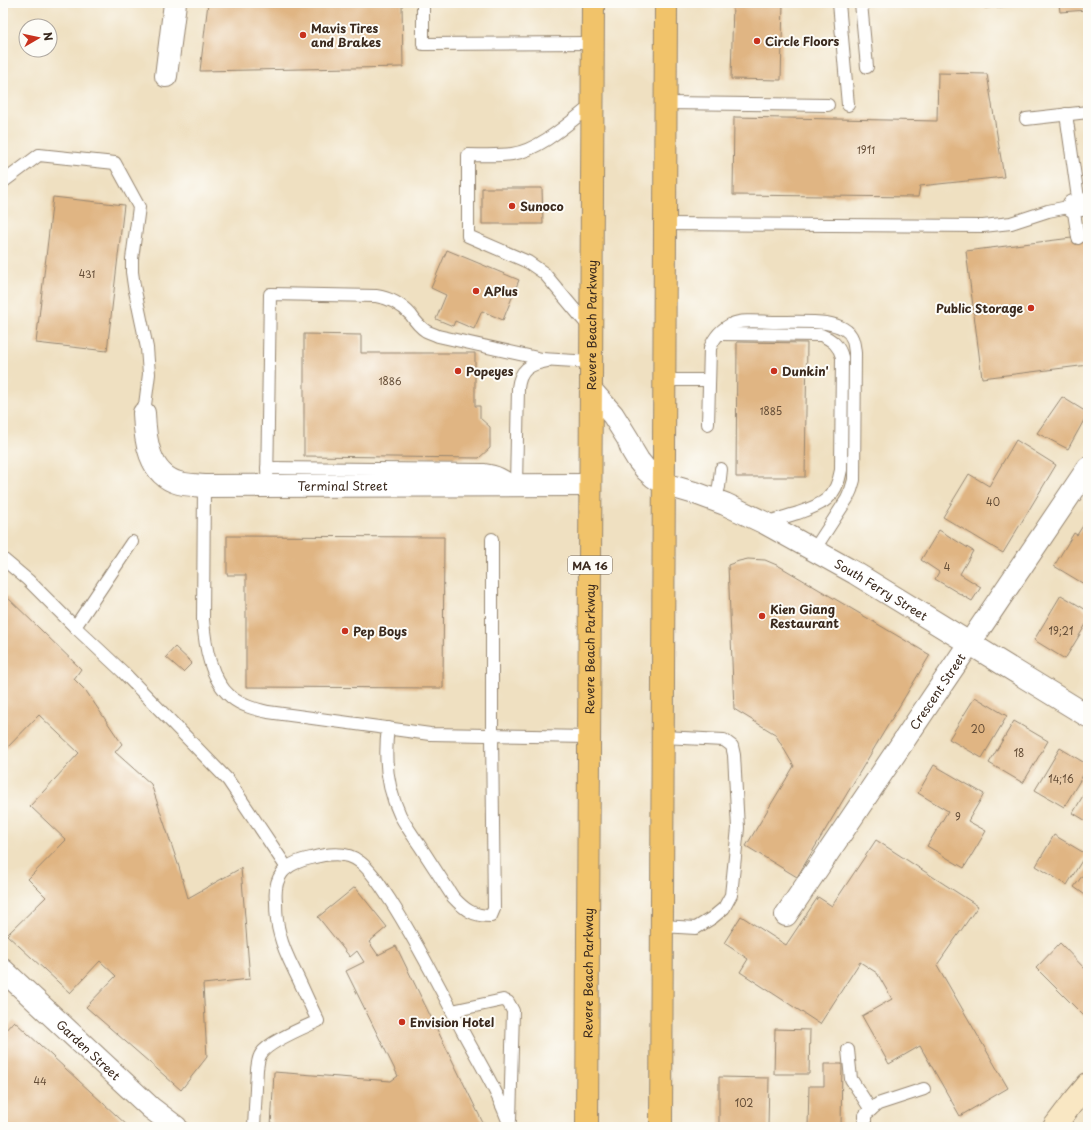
<svg xmlns="http://www.w3.org/2000/svg" width="1091" height="1130" font-family="'Playpen Sans',sans-serif">
<style>
.building{fill:#e0b583}
.lines{fill:none;stroke-linecap:round;stroke-linejoin:round}
.service-casing{stroke:#958570;stroke-width:14}
.minor-casing{stroke:#958570;stroke-width:24}
.secondary-casing{stroke:#958570;stroke-width:24}
.trunk-casing{stroke:#958570;stroke-width:24}
.service{stroke:#fff;stroke-width:12}
.minor{stroke:#fff;stroke-width:22}
.secondary{stroke:#f9e7c3;stroke-width:22}
.trunk{stroke:#f1c36a;stroke-width:22}
.poi-dot{fill:#c8321e;stroke:#fdfcf7;stroke-width:1.5}
.labels{text-anchor:middle;dominant-baseline:central;stroke-width:4;stroke-linejoin:round;paint-order:stroke}
.number-label{font-size:10px;fill:#644d37}
.shield{fill:#fdfcf7;stroke:#75695f;stroke-width:1}
.shield-label{font-size:11px;font-weight:bold;fill:#3b2a1e}
.poi-label{font-size:12px;font-weight:bold;fill:#3b2a1e;stroke:#fdfcf7;text-anchor:start}
.street-label{font-size:12px;fill:#3b2a1e;stroke:#fdfcf7}
</style>
<rect width="100%" height="100%" fill="#fdfcf7"/>
<filter id="ink" filterUnits="userSpaceOnUse"><feTurbulence type="fractalNoise" baseFrequency=".025" numOctaves="2"/><feDisplacementMap in="SourceGraphic" scale="8" xChannelSelector="R" yChannelSelector="G"/><feConvolveMatrix kernelMatrix="1 2 1 2 8 2 1 2 1" color-interpolation-filters="sRGB"/></filter>
<filter id="wash" filterUnits="userSpaceOnUse"><feTurbulence type="fractalNoise" baseFrequency=".012" numOctaves="4" result="noise"/><feDisplacementMap in="SourceGraphic" scale="16" xChannelSelector="R" yChannelSelector="G"/><feGaussianBlur stdDeviation="0.9" result="paint"/><feColorMatrix in="noise" values="0 0 0 0 0 0 0 0 0 0 0 0 0 0 0 0 0 1.4 0 .05"/><feComposite in="paint" operator="in"/></filter>
<g filter="url(#wash)">
<rect width="100%" height="100%" fill="#efe0c1"/>
<g id="blocks">
<!-- building -->
<g class="building">
<path d="M 208,3 L 402,3 L 403,67 L 200,71 Z"/>
<path d="M 733,3 L 783,3 L 781,80 L 731,79 Z"/>
<path d="M 985,3 L 1011,3 L 1012,6 L 985,8 Z"/>
<path d="M 1059,3 L 1086,3 L 1087,10 L 1060,12 Z"/>
<path d="M 938,73 L 987,74 L 1004,177 L 920,186 L 918,197 L 733,195 L 734,117 L 937,121 Z"/>
<path d="M 482,188 L 542,188 L 543,224 L 482,224 Z"/>
<path d="M 53,197 L 124,205 L 107,351 L 36,343 Z"/>
<path d="M 1088,236 L 1088,365 L 982,378 L 966,251 Z"/>
<path d="M 447,250 L 519,280 L 503,320 L 482,311 L 474,329 L 455,321 L 453,326 L 436,319 L 446,295 L 431,288 Z"/>
<path d="M 304,334 L 361,335 L 361,353 L 475,353 L 475,406 L 480,406 L 480,418 L 490,427 L 490,448 L 479,458 L 304,456 Z"/>
<path d="M 737,342 L 807,343 L 805,477 L 736,477 Z"/>
<path d="M 1062,397 L 1088,413 L 1068,449 L 1037,433 Z"/>
<path d="M 1016,440 L 1056,465 L 1003,553 L 943,517 L 969,474 L 989,486 Z"/>
<path d="M 1088,518 L 1088,578 L 1084,584 L 1054,566 L 1074,533 L 1077,535 Z"/>
<path d="M 939,530 L 973,551 L 960,574 L 981,587 L 972,601 L 935,579 L 939,572 L 921,560 Z"/>
<path d="M 227,536 L 444,537 L 443,688 L 246,687 L 246,575 L 227,575 Z"/>
<path d="M 748,559 L 765,560 L 779,566 L 930,655 L 797,877 L 746,846 L 794,766 L 775,734 L 734,709 L 728,565 L 739,561 Z"/>
<path d="M 3,593 L 81,669 L 74,679 L 86,691 L 122,744 L 115,752 L 151,784 L 179,867 L 188,898 L 241,868 L 250,979 L 203,984 L 207,1057 L 181,1090 L 86,1007 L 116,976 L 100,961 L 70,993 L 7,935 L 46,897 L 28,879 L 66,840 L 30,806 L 79,753 L 39,715 L 3,752 Z"/>
<path d="M 1061,595 L 1088,611 L 1088,621 L 1065,659 L 1034,640 Z"/>
<path d="M 175,647 L 192,663 L 183,672 L 166,657 Z"/>
<path d="M 975,697 L 1007,716 L 982,758 L 949,739 Z"/>
<path d="M 1014,721 L 1048,741 L 1023,783 L 989,763 Z"/>
<path d="M 1060,748 L 1088,765 L 1088,767 L 1064,807 L 1035,790 Z"/>
<path d="M 934,765 L 984,794 L 968,821 L 986,831 L 964,868 L 927,846 L 948,811 L 918,793 Z"/>
<path d="M 1088,787 L 1088,822 L 1073,813 Z"/>
<path d="M 1054,835 L 1086,854 L 1067,885 L 1036,866 Z"/>
<path d="M 876,840 L 978,906 L 937,965 L 1008,1088 L 960,1116 L 920,1046 L 889,1064 L 862,1016 L 892,999 L 877,973 L 860,962 L 820,1024 L 740,972 L 748,959 L 724,943 L 741,916 L 786,945 L 818,897 L 832,906 Z"/>
<path d="M 1088,868 L 1088,897 L 1074,887 Z"/>
<path d="M 355,887 L 387,927 L 369,942 L 378,955 L 396,946 L 485,1127 L 271,1127 L 274,1072 L 391,1081 L 398,1076 L 346,971 L 364,962 L 357,951 L 350,957 L 318,917 Z"/>
<path d="M 1060,943 L 1088,972 L 1088,1012 L 1084,1016 L 1036,968 Z"/>
<path d="M 14,1021 L 129,1127 L 3,1127 L 3,1033 Z"/>
<path d="M 775,1029 L 810,1030 L 809,1074 L 774,1074 Z"/>
<path d="M 824,1064 L 842,1064 L 841,1127 L 808,1127 L 809,1086 L 824,1086 Z"/>
<path d="M 719,1077 L 769,1078 L 768,1127 L 719,1127 Z"/>
</g>
</g>
</g>
<g filter="url(#ink)">
<use href="#blocks" fill-opacity="0" stroke="#958570" stroke-width="1"/>
<g class="lines">
<!-- service casing -->
<g class="service-casing">
<g id="service">
<path d="M 423,3 L 423,44 L 593,43"/>
<path d="M 839,3 L 848,105"/>
<path d="M 861,3 L 867,67"/>
<path d="M 666,103 L 828,105"/>
<path d="M 1066,114 L 1079,205"/>
<path d="M 1026,119 L 1088,112"/>
<path d="M 3,182 L 39,155 L 115,163 L 139,207 L 132,259 L 132,272 L 134,286 L 147,348 L 149,374 L 144,413"/>
<path d="M 665,224 L 983,226 L 1011,223 L 1048,211 L 1073,206 L 1078,238"/>
<path d="M 590,328 L 544,273 L 528,262 L 468,236 L 468,155 C 483,155 497,156 512,154 C 540,150 570,122 592,105"/>
<path d="M 719,334 L 821,335 C 833,340 839,346 842,357 L 841,470 C 836,498 824,504 798,513 C 787,516 776,520 765,523"/>
<path d="M 664,380 L 709,380"/>
<path d="M 708,424 L 710,348 C 714,338 721,329 732,324 C 744,319 761,322 775,322 C 792,322 809,321 826,323 C 832,324 839,326 844,329 C 853,334 854,343 855,353 L 854,480 L 851,490 L 847,499 L 814,550"/>
<path d="M 267,468 L 484,470 C 497,472 505,475 514,484"/>
<path d="M 516,485 L 518,388 C 520,370 529,364 547,361"/>
<path d="M 204,486 L 203,620 C 205,646 210,679 231,697 C 242,706 255,709 268,712 L 430,734 L 589,737"/>
<path d="M 267,486 L 270,294 L 376,296 C 391,298 401,304 411,315 C 415,321 420,327 426,331 C 430,333 434,334 438,336 L 542,359 L 591,362"/>
<path d="M 715,500 L 719,487 L 721,469"/>
<path d="M 3,559 L 28,580 L 75,627 L 132,542"/>
<path d="M 75,627 L 123,672 L 228,780 L 287,868"/>
<path d="M 388,728 C 384,758 387,788 400,815 C 406,826 413,836 420,846 C 431,863 442,880 453,897 C 465,910 473,916 491,916 L 494,909 L 492,735 L 492,539"/>
<path d="M 662,926 L 696,928 L 712,918 L 724,908 L 731,895 L 738,828 L 734,755 L 732,746 L 724,740 L 663,737"/>
<path d="M 452,1011 L 503,1000 L 508,1002 L 513,1011 L 510,1120"/>
<path d="M 848,1050 L 851,1079 L 871,1110"/>
<path d="M 254,1127 L 257,1069 C 258,1064 258,1058 261,1054 C 268,1042 305,1027 318,1021 C 310,1005 303,988 295,972 C 289,960 283,948 280,935 C 277,925 276,914 276,902 C 275,893 276,881 282,873 C 288,865 301,860 311,858 C 326,854 347,851 360,862 C 372,871 381,887 390,900 C 417,942 440,988 463,1032 C 479,1062 500,1095 510,1127"/>
<path d="M 865,1127 L 865,1115 L 878,1104 L 924,1089"/>
</g>
</g>
<!-- minor casing -->
<g class="minor-casing">
<g id="minor">
<path d="M 166,76 L 175,3"/>
<path d="M 1073,206 L 1088,204"/>
<path id="s1" d="M 591,390 L 613,415 L 628,439 L 632,450 L 638,460 L 646,470 L 654,477 L 664,484 L 698,494 L 725,504 L 765,523 L 855,573 L 1088,716"/>
<path id="s2" d="M 144,413 C 145,440 149,475 179,483 C 187,485 196,485 204,486 L 590,485"/>
<path id="s3" d="M 786,915 L 1088,468"/>
<path id="s4" d="M 3,970 L 151,1108 L 176,1127"/>
</g>
</g>
<!-- secondary casing -->
<g class="secondary-casing">
<path id="secondary" d="M 1054,1127 L 1073,1102 L 1088,1084"/>
</g>
<!-- trunk casing -->
<g class="trunk-casing">
<g id="trunk">
<path id="s5" d="M 587,1127 L 593,3"/>
<path d="M 661,1127 L 666,3"/>
</g>
</g>
<!-- service -->
<use href="#service" class="service"/>
<!-- minor -->
<use href="#minor" class="minor"/>
<!-- secondary -->
<use href="#secondary" class="secondary"/>
<!-- trunk -->
<use href="#trunk" class="trunk"/>
</g>
</g>
<!-- markers -->
<g class="poi-dot">
<circle cx="303" cy="35" r="4"/>
<circle cx="757" cy="41" r="4"/>
<circle cx="512" cy="206" r="4"/>
<circle cx="476" cy="291" r="4"/>
<circle cx="1031" cy="308" r="4"/>
<circle cx="458" cy="371" r="4"/>
<circle cx="774" cy="371" r="4"/>
<circle cx="762" cy="616" r="4"/>
<circle cx="345" cy="631" r="4"/>
<circle cx="402" cy="1022" r="4"/>
</g>
<g class="labels">
<!-- number labels -->
<g class="number-label">
<text x="866" y="149">1911</text>
<text x="87" y="273">431</text>
<text x="390" y="380">1886</text>
<text x="771" y="410">1885</text>
<text x="993" y="501">40</text>
<text x="947" y="566">4</text>
<text x="1061" y="630">19;21</text>
<text x="978" y="728">20</text>
<text x="1019" y="752">18</text>
<text x="1061" y="778">14;16</text>
<text x="958" y="816">9</text>
<text x="40" y="1080">44</text>
<text x="744" y="1102">102</text>
</g>
<!-- shield labels -->
<rect class="shield" x="568" y="556" width="44" height="18" rx="3"/>
<g class="shield-label">
<text x="590" y="565">MA 16</text>
</g>
<!-- poi labels -->
<g class="poi-label">
<text x="311" y="28">Mavis Tires<tspan x="311" dy="14">and Brakes</tspan></text>
<text x="765" y="41">Circle Floors</text>
<text x="520" y="206">Sunoco</text>
<text x="484" y="291">APlus</text>
<text x="1023" y="308" text-anchor="end">Public Storage</text>
<text x="466" y="371">Popeyes</text>
<text x="782" y="371">Dunkin'</text>
<text x="770" y="609">Kien Giang<tspan x="770" dy="14">Restaurant</tspan></text>
<text x="353" y="631">Pep Boys</text>
<text x="410" y="1022">Envision Hotel</text>
</g>
<!-- street labels -->
<g class="street-label">
<text stroke="none"><textPath href="#s5" startOffset="802">Revere Beach Parkway</textPath></text>
<text stroke="none"><textPath href="#s2" startOffset="248">Terminal Street</textPath></text>
<text stroke="none"><textPath href="#s1" startOffset="363">South Ferry Street</textPath></text>
<text stroke="none"><textPath href="#s5" startOffset="478">Revere Beach Parkway</textPath></text>
<text stroke="none"><textPath href="#s3" startOffset="270">Crescent Street</textPath></text>
<text stroke="none"><textPath href="#s5" startOffset="154">Revere Beach Parkway</textPath></text>
<text stroke="none"><textPath href="#s4" startOffset="117">Garden Street</textPath></text>
</g>
</g>
<!-- margin -->
<rect width="1091" height="1130" fill="none" stroke="#fdfcf7" stroke-width="16"/>
<!-- north arrow -->
<g transform="translate(38 38) rotate(81)"><circle r="19" fill="#fdfcf7" stroke="#afa8a0"/>
<path d="M0-3L7 15L0 10L-7 15Z" fill="#c8321e"/>
<text y="-6" font-size="11" font-weight="bold" text-anchor="middle" fill="#3b2a1e">N</text>
</g>
</svg>
